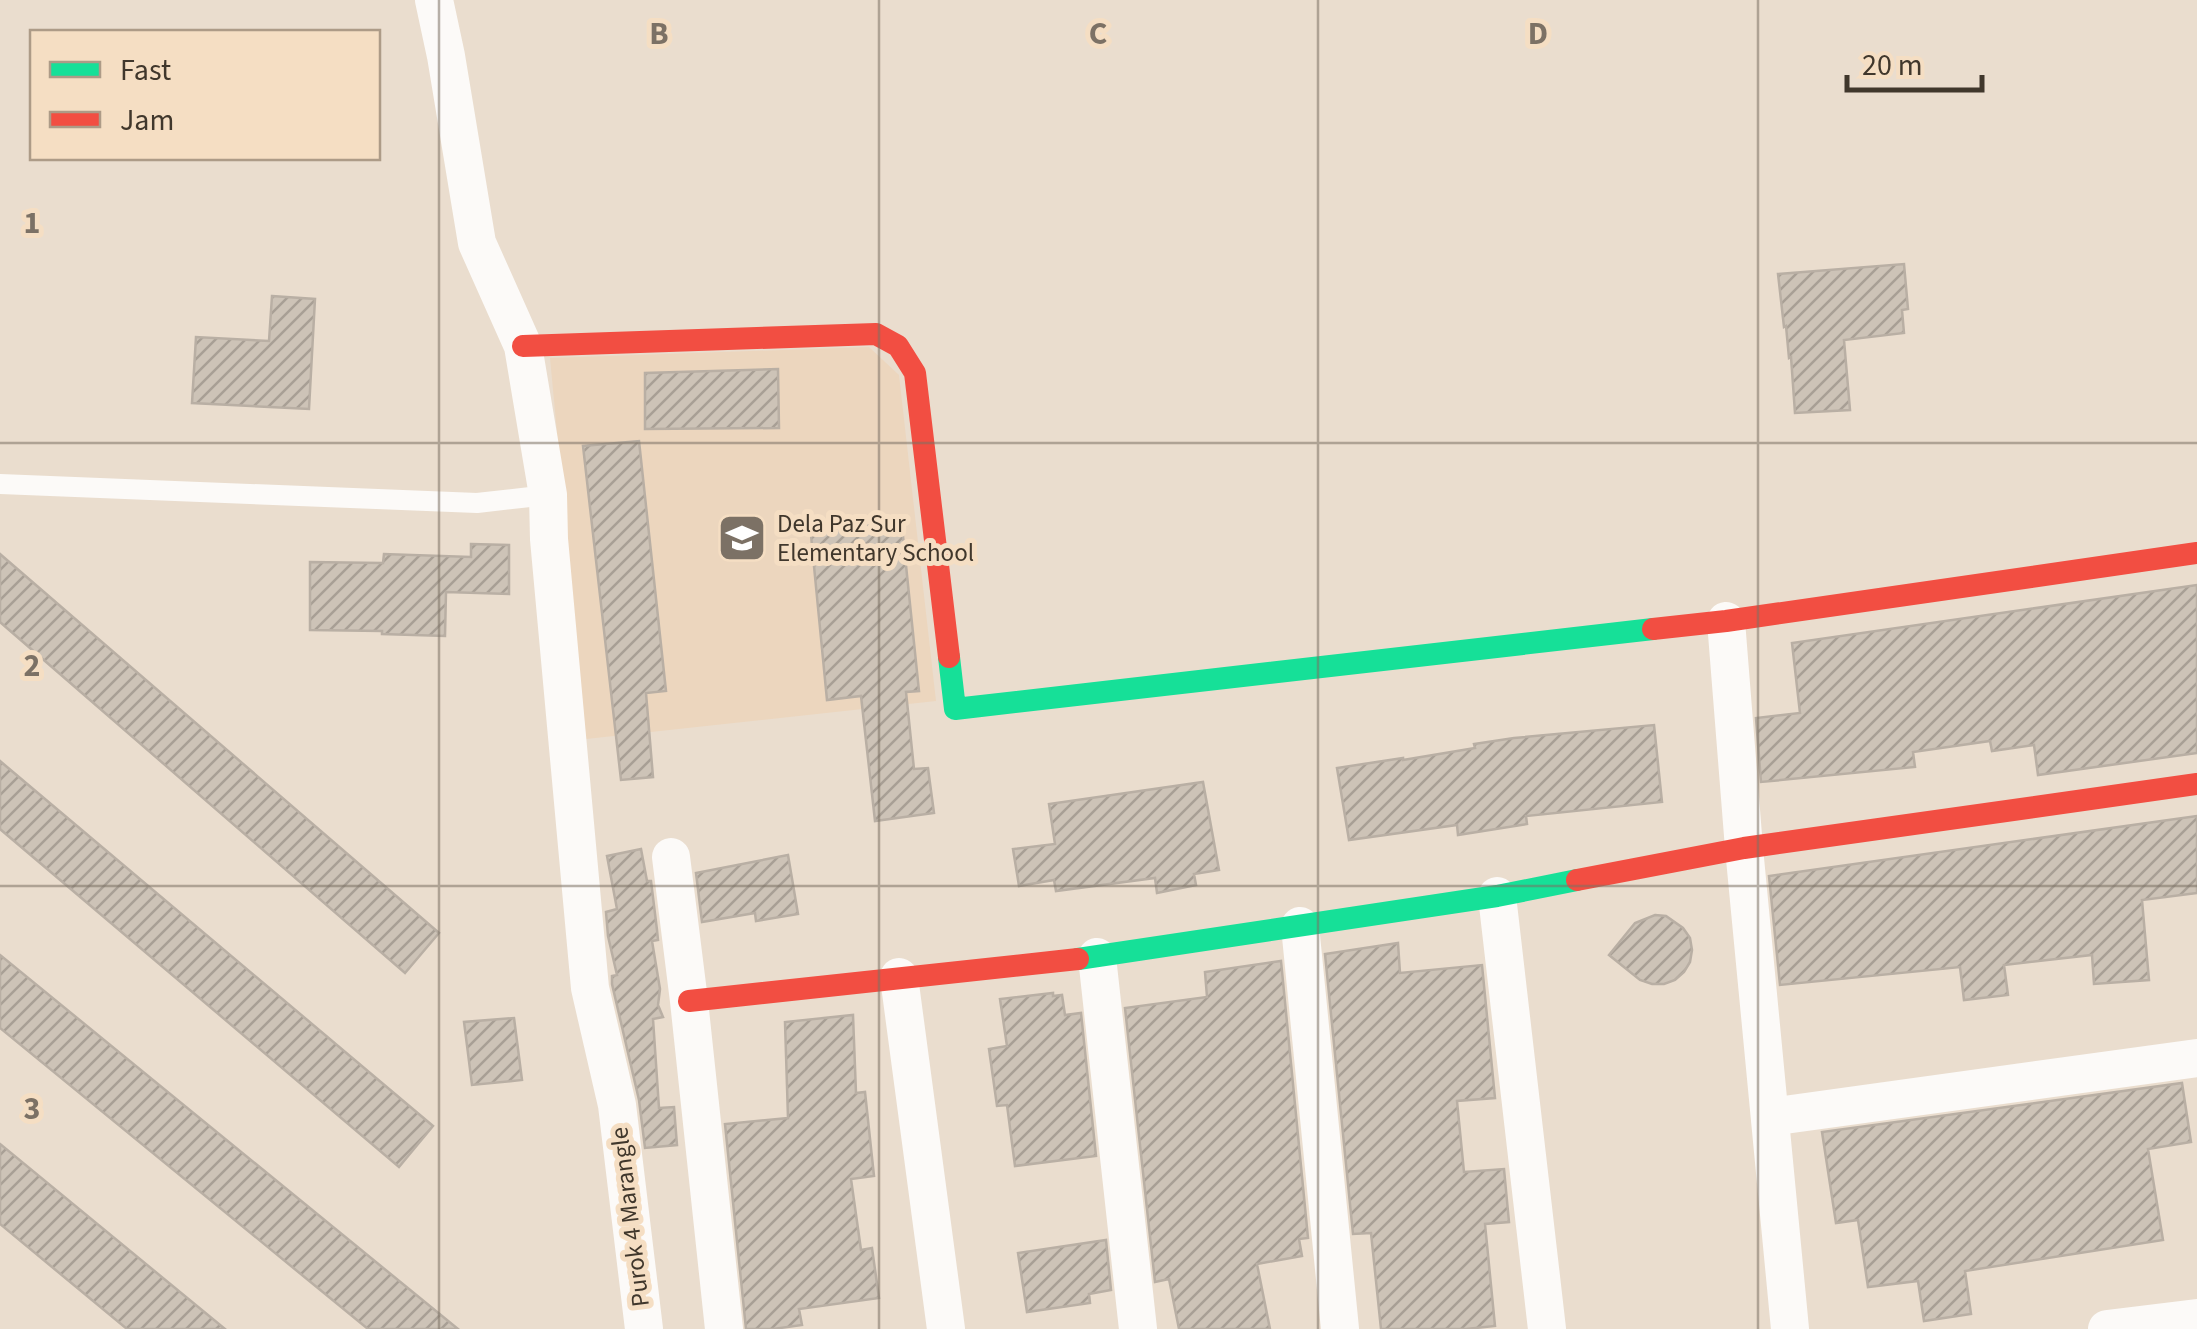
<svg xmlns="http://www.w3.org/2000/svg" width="2197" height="1329" font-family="'Source Sans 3',sans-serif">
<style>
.built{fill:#ecd6be}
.building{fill:url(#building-hatch);stroke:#b9afa4;stroke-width:2.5}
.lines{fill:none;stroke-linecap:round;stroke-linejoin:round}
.lane{stroke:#fcfaf8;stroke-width:20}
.street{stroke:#fcfaf8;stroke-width:38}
.fast{stroke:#16e098;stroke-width:22}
.jam{stroke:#f24e42;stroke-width:22}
.grid{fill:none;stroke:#7c7165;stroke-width:2.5;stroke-opacity:0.55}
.labels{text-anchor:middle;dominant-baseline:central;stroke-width:10;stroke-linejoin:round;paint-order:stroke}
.poi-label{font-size:25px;fill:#40372c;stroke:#f5dec3;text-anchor:start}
.street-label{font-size:25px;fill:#40372c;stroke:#f5dec3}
.grid-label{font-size:32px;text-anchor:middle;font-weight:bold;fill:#7c7165;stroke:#f5dec3;stroke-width:10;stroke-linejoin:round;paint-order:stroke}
</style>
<defs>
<pattern id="building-hatch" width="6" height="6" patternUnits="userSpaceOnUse" patternTransform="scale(2.5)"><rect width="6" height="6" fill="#cdc3b7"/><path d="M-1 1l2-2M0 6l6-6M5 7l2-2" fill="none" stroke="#a89f95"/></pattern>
</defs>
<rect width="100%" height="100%" fill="#eaddce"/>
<!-- built -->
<path class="built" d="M 869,347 L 899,375 L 936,701 L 586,739 L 550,358 Z"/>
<!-- building -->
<g class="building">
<path d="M 1904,264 L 1908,309 L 1902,310 L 1904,333 L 1844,340 L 1850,410 L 1795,413 L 1791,357 L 1789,358 L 1786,326 L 1784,327 L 1778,274 Z"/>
<path d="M 272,296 L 315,299 L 309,409 L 192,403 L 196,337 L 269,341 Z"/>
<path d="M 778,369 L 779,428 L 645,429 L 645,373 Z"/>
<path d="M 639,441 L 666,691 L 646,693 L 653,777 L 621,780 L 583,446 Z"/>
<path d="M 901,517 L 919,691 L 906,692 L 914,769 L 928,768 L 934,813 L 875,821 L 861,696 L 827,700 L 810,525 Z"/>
<path d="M 471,544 L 509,545 L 509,594 L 446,592 L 445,636 L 382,634 L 382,631 L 310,630 L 310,562 L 383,563 L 384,554 L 471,557 Z"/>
<path d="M 0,554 L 439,933 L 405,973 L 0,622 Z"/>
<path d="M 2197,585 L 2197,753 L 2038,775 L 2034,745 L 1992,751 L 1990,741 L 1913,752 L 1915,767 L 1761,782 L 1756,718 L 1800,713 L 1792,643 Z"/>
<path d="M 1654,725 L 1662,802 L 1526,816 L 1527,824 L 1458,835 L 1457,825 L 1349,840 L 1337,768 L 1403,758 L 1403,760 L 1475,748 L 1474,744 L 1514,738 Z"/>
<path d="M 0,761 L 433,1126 L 399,1167 L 0,829 Z"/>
<path d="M 1203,782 L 1219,870 L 1194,874 L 1196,885 L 1157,893 L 1155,878 L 1056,891 L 1054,880 L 1019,886 L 1013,849 L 1055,844 L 1049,804 Z"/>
<path d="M 2197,816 L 2197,893 L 2142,900 L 2149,980 L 2094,984 L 2092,955 L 2004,965 L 2008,995 L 1964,1000 L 1960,967 L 1780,985 L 1769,876 Z"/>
<path d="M 641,849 L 647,881 L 651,881 L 657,930 L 658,940 L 652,941 L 660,989 L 658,1005 L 663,1017 L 653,1019 L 659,1108 L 674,1107 L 677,1145 L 645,1148 L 639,1100 L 612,984 L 612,976 L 617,975 L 608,936 L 606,912 L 617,909 L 607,856 Z"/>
<path d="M 788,855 L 798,914 L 756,921 L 755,913 L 702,922 L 696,873 Z"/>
<path d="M 1655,915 L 1666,916 L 1683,928 L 1690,938 L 1692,950 L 1690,962 L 1684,972 L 1675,980 L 1664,984 L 1652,984 L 1640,980 L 1609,955 L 1635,923 Z"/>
<path d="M 1398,943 L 1400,973 L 1482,965 L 1495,1098 L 1457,1101 L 1464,1172 L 1504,1169 L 1509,1222 L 1485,1224 L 1495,1326 L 1466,1329 L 1381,1329 L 1371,1233 L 1353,1234 L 1325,954 Z"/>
<path d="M 0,955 L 458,1329 L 368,1329 L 0,1028 Z"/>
<path d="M 1281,961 L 1308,1238 L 1299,1239 L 1302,1256 L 1257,1264 L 1270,1329 L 1179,1329 L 1169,1279 L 1155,1282 L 1125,1008 L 1207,997 L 1205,972 Z"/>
<path d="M 1053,993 L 1053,996 L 1062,995 L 1065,1015 L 1081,1013 L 1096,1156 L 1015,1166 L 1007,1105 L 997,1106 L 989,1049 L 1007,1046 L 1000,999 Z"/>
<path d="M 853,1015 L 856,1093 L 865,1092 L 874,1176 L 851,1179 L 861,1250 L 872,1248 L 879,1298 L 799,1309 L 802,1325 L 773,1329 L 746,1329 L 725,1124 L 788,1118 L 785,1022 Z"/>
<path d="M 514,1018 L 522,1080 L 472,1085 L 464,1022 Z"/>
<path d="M 2182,1083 L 2191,1142 L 2148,1149 L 2163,1240 L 1965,1271 L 1971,1314 L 1924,1321 L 1918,1281 L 1868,1287 L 1858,1220 L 1836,1223 L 1822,1132 Z"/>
<path d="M 0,1144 L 225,1329 L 127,1329 L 0,1224 Z"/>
<path d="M 1106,1240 L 1111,1290 L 1089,1294 L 1090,1303 L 1027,1312 L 1018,1253 Z"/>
</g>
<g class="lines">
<!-- lane -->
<path class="lane" d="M 0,484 L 477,503 L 548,495"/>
<!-- street -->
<g class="street">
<path d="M 434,0 L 446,56 L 477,243 L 523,346 L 548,495 L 549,539 L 590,988 L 617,1105 L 644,1329"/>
<path d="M 1726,621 L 1744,848 L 1790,1329"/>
<path d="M 671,857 L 689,1001 L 724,1329"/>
<path d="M 1497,896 L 1547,1329"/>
<path d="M 1300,926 L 1340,1329"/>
<path d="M 1097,957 L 1138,1329"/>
<path d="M 899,977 L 946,1329"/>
<path d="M 1770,1117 L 2197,1058"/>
<path d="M 2107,1329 L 2197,1318"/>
</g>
<!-- fast -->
<g class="fast">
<path d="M 949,657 L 955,709 L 1653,629"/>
<path d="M 1078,959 L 1497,896 L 1577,880"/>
</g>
<!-- jam -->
<g class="jam">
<path d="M 523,346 L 876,334 L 898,346 L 915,373 L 949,657"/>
<path d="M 1653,629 L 1726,621 L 2197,553"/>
<path d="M 1577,880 L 1744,848 L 2197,784"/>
<path d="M 689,1001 L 1078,959"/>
</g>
</g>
<!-- grid -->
<path class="grid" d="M 439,0 L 439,1329M 879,0 L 879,1329M 1318,0 L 1318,1329M 1758,0 L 1758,1329M 0,443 L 2197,443M 0,886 L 2197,886"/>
<!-- icons -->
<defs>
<g id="school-square" transform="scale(2.5)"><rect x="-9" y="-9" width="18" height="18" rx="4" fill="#7c7165" stroke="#f5dec3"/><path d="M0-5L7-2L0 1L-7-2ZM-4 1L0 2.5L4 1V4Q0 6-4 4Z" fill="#fff"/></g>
</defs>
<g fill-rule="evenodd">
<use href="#school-square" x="742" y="538"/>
</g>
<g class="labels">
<!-- poi labels -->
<g class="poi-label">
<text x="777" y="524">Dela Paz Sur<tspan x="777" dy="29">Elementary School</tspan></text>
</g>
<!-- street labels -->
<g class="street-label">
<text transform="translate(630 1217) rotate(-97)">Purok 4 Marangle</text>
</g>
</g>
<g class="grid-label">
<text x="659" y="44">B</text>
<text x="1098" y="44">C</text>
<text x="1538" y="44">D</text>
<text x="32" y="233">1</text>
<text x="32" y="676">2</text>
<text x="32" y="1119">3</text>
</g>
<!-- legend -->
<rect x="30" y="30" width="350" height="130" fill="#f5dec3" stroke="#ad9b87" stroke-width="2.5"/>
<rect x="50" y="62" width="50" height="15" fill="#16e098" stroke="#ad9b87" stroke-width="2.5"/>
<text x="120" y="80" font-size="30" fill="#40372c">Fast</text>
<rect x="50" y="112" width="50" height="15" fill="#f24e42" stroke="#ad9b87" stroke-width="2.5"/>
<text x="120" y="130" font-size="30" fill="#40372c">Jam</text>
<!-- scale -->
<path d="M1847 75v15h135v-15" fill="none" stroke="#40372c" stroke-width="5"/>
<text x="1862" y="75" font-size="30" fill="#40372c" stroke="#f5dec3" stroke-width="8" paint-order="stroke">20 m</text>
</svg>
